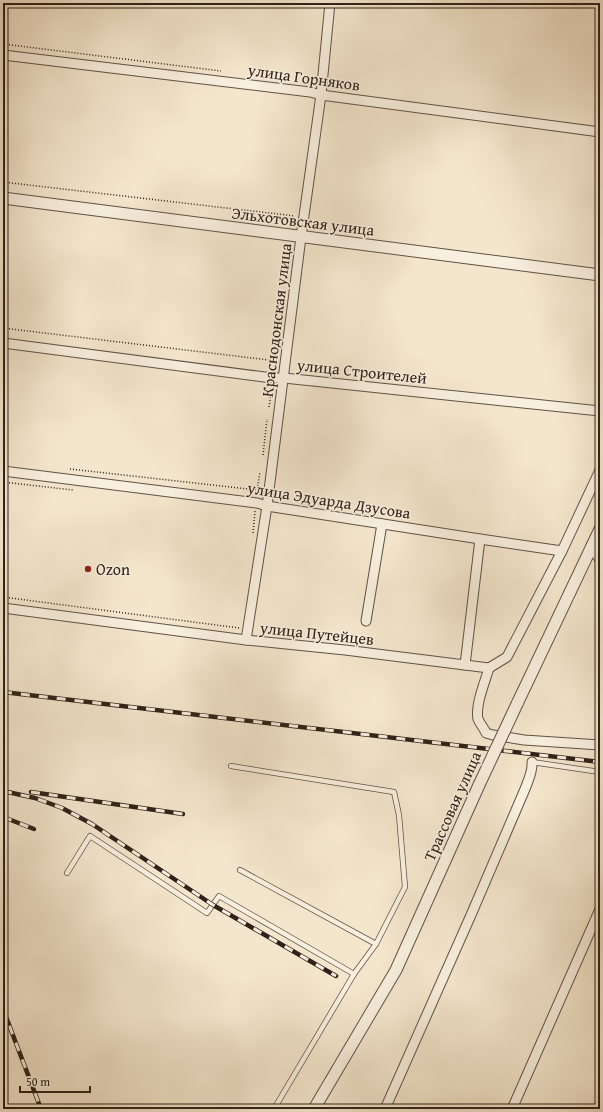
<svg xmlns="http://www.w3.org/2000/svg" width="603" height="1112" font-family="'Gentium Book Plus',serif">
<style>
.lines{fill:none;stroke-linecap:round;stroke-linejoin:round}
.service-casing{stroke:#605246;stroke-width:6}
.minor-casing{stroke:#605246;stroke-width:11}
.tertiary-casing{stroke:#605246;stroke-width:13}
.path{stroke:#2f2119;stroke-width:1.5;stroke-dasharray:1 2;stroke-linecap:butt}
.service{stroke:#f8efde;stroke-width:4.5}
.minor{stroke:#f8efde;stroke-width:9}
.tertiary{stroke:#f8efde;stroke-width:11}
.rail-casing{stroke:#2f2119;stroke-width:4.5}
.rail{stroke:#f8efde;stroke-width:3;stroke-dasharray:9;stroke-linecap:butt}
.tertiary-bridge-casing{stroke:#605246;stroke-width:13;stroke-linecap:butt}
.tertiary-bridge{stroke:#f8efde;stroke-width:11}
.poi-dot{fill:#8f2418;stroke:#f8efde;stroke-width:1.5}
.labels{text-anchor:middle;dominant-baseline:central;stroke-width:3;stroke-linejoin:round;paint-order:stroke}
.street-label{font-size:16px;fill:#2f2119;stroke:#f8efde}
.poi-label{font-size:16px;fill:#2f2119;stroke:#f8efde;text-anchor:start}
</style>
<rect width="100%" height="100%" fill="#f4e6cd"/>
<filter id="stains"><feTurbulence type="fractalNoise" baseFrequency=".005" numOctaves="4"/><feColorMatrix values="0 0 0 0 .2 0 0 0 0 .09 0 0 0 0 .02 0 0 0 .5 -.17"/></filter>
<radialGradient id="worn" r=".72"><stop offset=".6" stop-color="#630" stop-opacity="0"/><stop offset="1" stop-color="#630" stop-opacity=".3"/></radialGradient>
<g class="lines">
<!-- service casing -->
<g class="service-casing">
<g id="service">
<path d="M 532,762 L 600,772"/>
<path d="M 231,766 L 394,792 L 399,815 L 405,887 L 376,944"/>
<path d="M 240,870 L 376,944 L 354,974 L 274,1109"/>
<path d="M 67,873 L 90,836 L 207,913 L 219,896 L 354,974"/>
</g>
</g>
<!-- minor casing -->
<g class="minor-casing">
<g id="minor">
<path d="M 3,55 L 310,92 L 321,95 L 600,132"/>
<path d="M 3,343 L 272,378 L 284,378 L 600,411"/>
<path d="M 3,471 L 257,503 L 267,506 L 480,539 L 562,551 L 600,470"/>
<path d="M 591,546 L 600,560"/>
<path d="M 3,608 L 246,640 L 345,650 L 489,668 L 507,657 L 562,551"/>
<path d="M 366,621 L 382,524"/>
<path d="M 246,640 L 267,506 L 301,237 L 321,95 L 330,3"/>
<path d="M 465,665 L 480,539"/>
<path d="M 489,668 C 485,682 475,705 478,719 C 480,724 484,728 486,733 L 493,735 L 524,740 L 600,745"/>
<path d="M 385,1109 L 471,915 L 525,789 C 528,781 533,771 532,762"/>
<path d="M 512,1109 L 600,909"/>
</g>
</g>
<!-- tertiary casing -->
<g class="tertiary-casing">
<g id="tertiary">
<path d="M 3,198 L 600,275"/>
<path d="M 517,704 L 600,529"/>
<path d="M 314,1109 L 396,970 L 479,785"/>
</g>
</g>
<!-- path -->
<g class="path">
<path d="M 3,44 L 221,71"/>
<path d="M 3,182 L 295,216"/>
<path d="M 3,328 L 277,361"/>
<path d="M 269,407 L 272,387"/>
<path d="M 263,455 L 267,419"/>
<path d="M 70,469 L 257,490 L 260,472"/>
<path d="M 3,482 L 73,490"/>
<path d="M 253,533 L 255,511"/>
<path d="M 3,597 L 239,628"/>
</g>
<!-- service -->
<use href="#service" class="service"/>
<!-- minor -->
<use href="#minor" class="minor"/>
<!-- tertiary -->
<use href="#tertiary" class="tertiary"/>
<!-- rail casing -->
<g class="rail-casing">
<g id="rail">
<path d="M 3,692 L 600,762"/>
<path d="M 3,791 L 35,798 L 62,808 L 92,824 L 213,905 L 336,976"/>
<path d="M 31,792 L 183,814"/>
<path d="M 3,817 L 34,829"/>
<path d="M 3,1009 L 41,1109"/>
</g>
</g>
<!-- rail -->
<use href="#rail" class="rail"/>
<!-- tertiary-bridge casing -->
<g class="tertiary-bridge-casing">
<path id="tertiary-bridge" d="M 479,785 L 517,704"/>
</g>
<!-- tertiary-bridge -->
<use href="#tertiary-bridge" class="tertiary-bridge"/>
</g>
<!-- markers -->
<circle class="poi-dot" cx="88" cy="569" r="4"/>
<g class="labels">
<!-- street labels -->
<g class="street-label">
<text transform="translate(304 77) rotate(8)">улица Горняков</text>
<text transform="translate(303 221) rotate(7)">Эльхотовская улица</text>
<text transform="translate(276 320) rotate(-83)">Краснодонская улица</text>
<text transform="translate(362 371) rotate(6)">улица Строителей</text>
<text transform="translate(329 500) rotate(9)">улица Эдуарда Дзусова</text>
<text transform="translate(317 633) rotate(6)">улица Путейцев</text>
<text transform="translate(452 806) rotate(-66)">Трассовая улица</text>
</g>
<!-- poi labels -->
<g class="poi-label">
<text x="96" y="569">Ozon</text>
</g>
</g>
<!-- margin -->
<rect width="603" height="1112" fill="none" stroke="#f4e6cd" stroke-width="16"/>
<rect x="4" y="4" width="595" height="1104" fill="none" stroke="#2f2119" stroke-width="2"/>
<rect x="8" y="8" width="587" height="1096" fill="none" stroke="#2f2119"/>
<!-- scale -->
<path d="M20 1086v6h70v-6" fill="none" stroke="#2f2119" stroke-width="2"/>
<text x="26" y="1086" font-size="12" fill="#2f2119" stroke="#f8efde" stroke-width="3" paint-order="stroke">50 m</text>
<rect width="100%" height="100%" filter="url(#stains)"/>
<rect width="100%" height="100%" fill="url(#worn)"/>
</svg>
